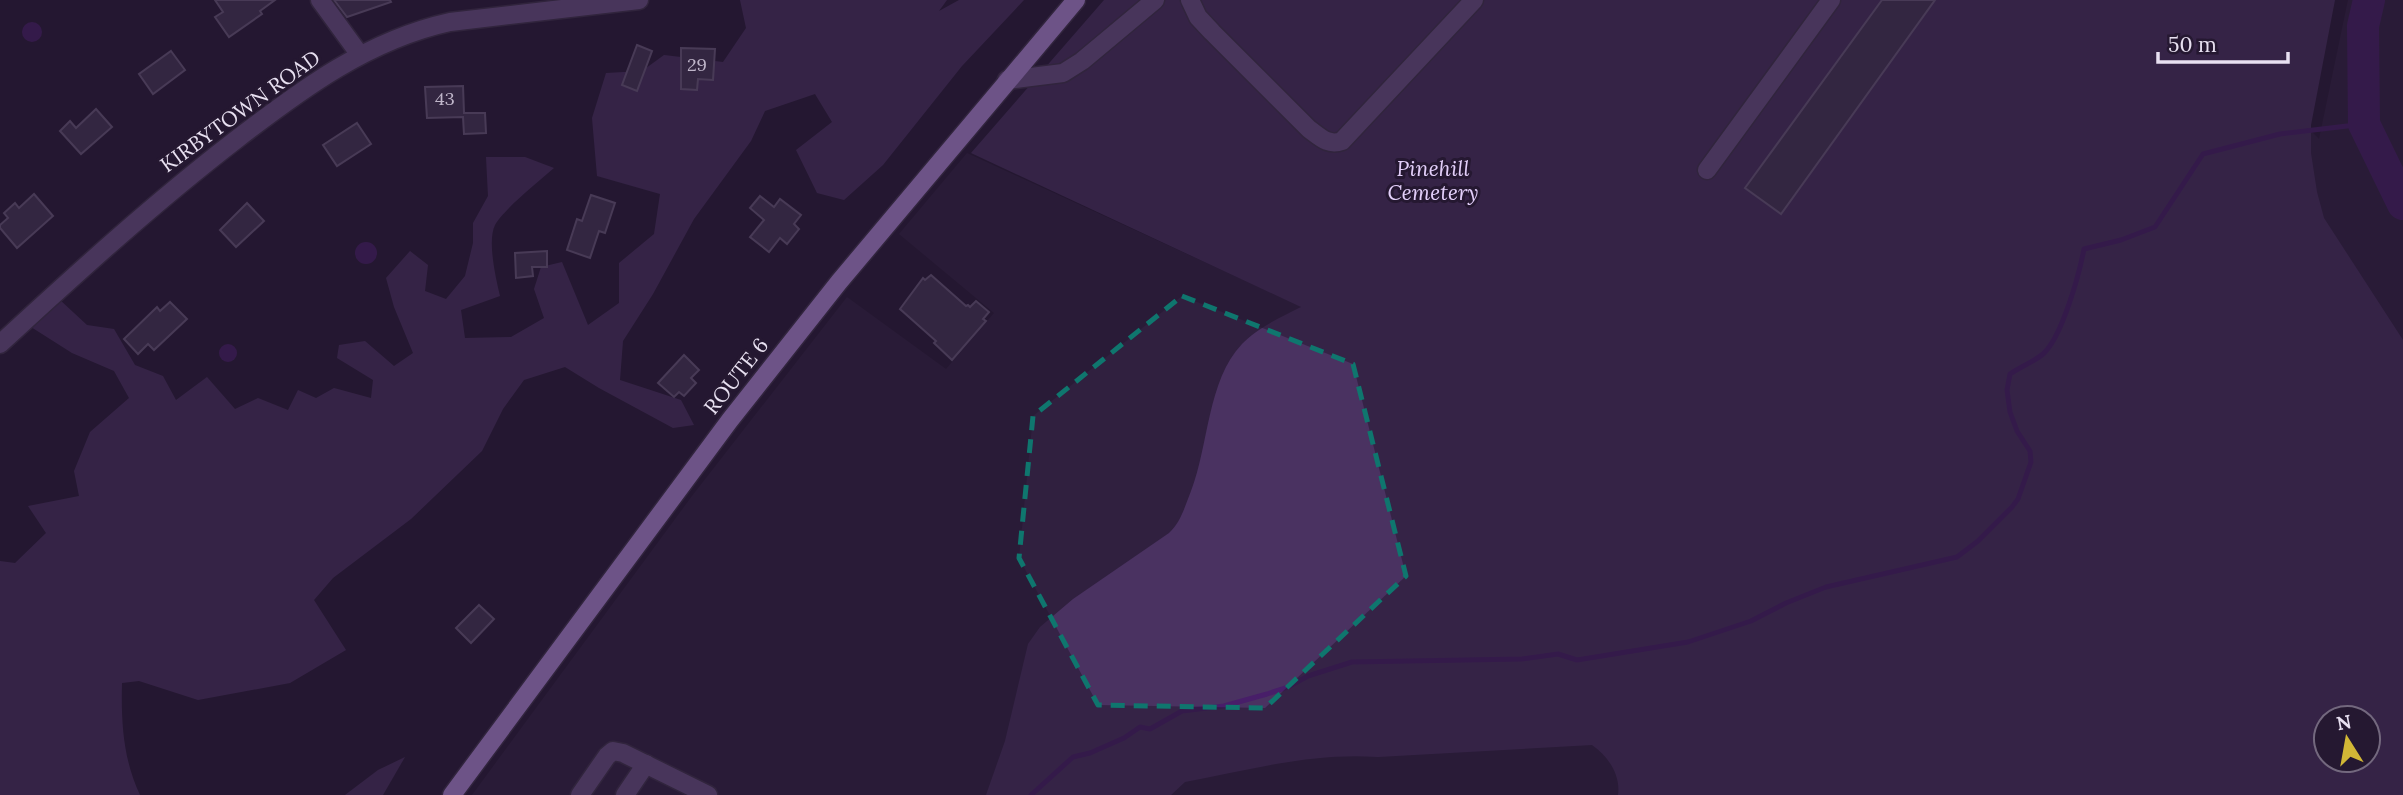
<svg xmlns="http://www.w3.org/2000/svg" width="2403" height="795" font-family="Lora,serif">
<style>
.built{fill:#30203f;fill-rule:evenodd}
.green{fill:#4a3261;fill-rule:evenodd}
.water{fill:#481e69}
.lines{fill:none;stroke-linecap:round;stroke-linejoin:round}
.stream{stroke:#481e69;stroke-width:5}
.river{stroke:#481e69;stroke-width:32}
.building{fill:#463854;stroke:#736583;stroke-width:2}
.minor-casing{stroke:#40344c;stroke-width:21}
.major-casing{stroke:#40344c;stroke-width:21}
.minor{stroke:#745a8e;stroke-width:18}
.major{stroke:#c69bf0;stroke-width:18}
.marked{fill:none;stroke:#0f766e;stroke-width:5;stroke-dasharray:14 9;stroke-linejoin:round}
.labels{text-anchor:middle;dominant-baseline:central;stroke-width:6;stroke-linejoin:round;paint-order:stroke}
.number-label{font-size:18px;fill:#c0b6ca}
.street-label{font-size:21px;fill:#e8e0f1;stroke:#251831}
.park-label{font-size:21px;font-style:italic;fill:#e3cffa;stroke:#251831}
</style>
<rect width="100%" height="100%" fill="#251831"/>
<!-- built -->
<path class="built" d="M 2182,0 L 2319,139 L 2348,0 L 2403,0 L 2403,678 L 2363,795 L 472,795 L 692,496 L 847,297 L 946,369 L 994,313 L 899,234 L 967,153 L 1298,305 L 1477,430 ZM 2326,718 L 2368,718 L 2368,760 L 2326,760 Z"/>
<!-- green -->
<g class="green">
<path d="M 740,0 L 947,0 L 939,11 L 959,0 L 1024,0 L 962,66 L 883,165 L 844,200 L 817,193 L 796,150 L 832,122 L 815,94 L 765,111 L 751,141 L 694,219 L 653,294 L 623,341 L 620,380 L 681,400 L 694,425 L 673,428 L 599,388 L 565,367 L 524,380 L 503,409 L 482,451 L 411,519 L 333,578 L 314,600 L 346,650 L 290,683 L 198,700 L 139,681 L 122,683 C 121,722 123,759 140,795 L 0,795 L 0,561 L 15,563 L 46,533 L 28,506 L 79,496 L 74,471 L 90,432 L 129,398 L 114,371 L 72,353 L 31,327 L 60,300 L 87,325 L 114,329 L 135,365 L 163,376 L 176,400 L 207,377 L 235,409 L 258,398 L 288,410 L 298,390 L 316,398 L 334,388 L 371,398 L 373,380 L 337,358 L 339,345 L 365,341 L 394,366 L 413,353 L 394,307 L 386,278 L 410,251 L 428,265 L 425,291 L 446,299 L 465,276 L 473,243 L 473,223 L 488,196 L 486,157 L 525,157 L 554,168 C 539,181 504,209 495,225 C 487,241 496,279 500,296 L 461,310 L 465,338 L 511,337 L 544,318 L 534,289 L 541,267 L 562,262 L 588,325 L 619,303 L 619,263 L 654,234 L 660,194 L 597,176 L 592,118 L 606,73 L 642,71 L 664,55 L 723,62 L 746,28 Z"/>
<path d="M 1104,0 L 2335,0 L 2311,125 L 2311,153 L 2317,192 L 2324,218 L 2403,340 L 2403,795 L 1618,795 C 1621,775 1608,756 1592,745 L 1378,757 C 1313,752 1248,770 1185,782 L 1171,795 L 986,795 L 1005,741 L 1028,644 L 1040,627 L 1073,599 L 1169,533 C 1181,522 1185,506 1191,491 C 1209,445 1207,381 1242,344 C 1257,328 1281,317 1301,307 L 971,153 ZM 2326,718 L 2368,718 L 2368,760 L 2326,760 Z"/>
<path d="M 405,757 L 383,795 L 345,795 L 378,770 Z"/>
</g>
<!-- water -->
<g class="water">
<circle cx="32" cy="32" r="10"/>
<circle cx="366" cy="253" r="11"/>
<circle cx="228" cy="353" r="9"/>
</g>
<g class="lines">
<!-- stream -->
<path class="stream" d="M 1031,795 L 1073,757 L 1090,753 L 1124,738 L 1140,727 L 1150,729 L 1182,711 L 1224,706 L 1267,694 L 1288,687 L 1308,676 L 1352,662 L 1522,659 L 1558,654 L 1577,660 L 1688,642 L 1751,621 L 1786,603 L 1826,587 L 1957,557 L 1978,541 L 2012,507 L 2018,499 L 2031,462 L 2030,451 L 2017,431 L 2010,412 L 2007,390 L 2010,374 C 2020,367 2035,361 2043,354 C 2062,337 2079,275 2084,249 L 2121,240 L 2155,227 L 2203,154 L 2280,134 L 2364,124"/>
<!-- river -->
<path class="river" d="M 2369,0 L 2363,26 L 2364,124 L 2403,204"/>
</g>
<!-- building -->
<g class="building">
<path d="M 215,0 L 275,0 L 260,11 L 262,14 L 229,37 L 215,17 L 223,12 Z"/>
<path d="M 334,0 L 390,0 L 391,2 L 347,17 Z"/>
<path d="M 1882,0 L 1935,0 L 1781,214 L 1745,188 Z"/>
<path d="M 637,45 L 652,51 L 637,91 L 622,85 Z"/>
<path d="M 681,48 L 715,49 L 713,80 L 698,79 L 697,90 L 681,89 Z"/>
<path d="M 171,51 L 185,70 L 153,94 L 139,74 Z"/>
<path d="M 463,86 L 464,113 L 485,113 L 486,133 L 464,134 L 463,117 L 427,118 L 425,87 Z"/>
<path d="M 96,109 L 112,127 L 81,154 L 60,131 L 70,121 L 76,128 Z"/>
<path d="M 357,123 L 371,144 L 337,166 L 323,145 Z"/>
<path d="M 34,194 L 53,216 L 17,248 L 0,228 L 0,225 L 8,218 L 4,213 L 15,203 L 19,208 Z"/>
<path d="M 591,195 L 615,203 L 605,233 L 599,231 L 590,258 L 567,250 L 577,219 L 582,221 Z"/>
<path d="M 760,196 L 774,207 L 780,199 L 801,215 L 794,224 L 799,229 L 787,244 L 780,238 L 769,252 L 750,237 L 764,220 L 750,208 Z"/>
<path d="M 247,203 L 264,221 L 236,247 L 220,230 Z"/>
<path d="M 547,251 L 547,267 L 532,267 L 533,276 L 516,278 L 515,253 Z"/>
<path d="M 931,275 L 966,306 L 968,305 L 970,307 L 976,301 L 989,312 L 983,319 L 986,321 L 952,360 L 934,343 L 936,341 L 900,309 L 923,278 L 925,280 Z"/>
<path d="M 170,302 L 187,319 L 154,350 L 148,344 L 138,354 L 124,339 L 157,307 L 160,311 Z"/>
<path d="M 684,355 L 699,370 L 691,378 L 696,383 L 684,396 L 679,392 L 674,397 L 658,383 Z"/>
<path d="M 479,605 L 494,619 L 471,643 L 456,628 Z"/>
</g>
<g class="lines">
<!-- minor casing -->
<g class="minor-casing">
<g id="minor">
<path d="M 320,0 L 360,55"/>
<path d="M 1190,0 L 1198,17 L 1212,32 L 1309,129 C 1320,137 1328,146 1342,141 L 1474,0"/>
<path d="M 1007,80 L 1063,73 L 1082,61 L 1155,0"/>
<path d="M 1707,170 L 1831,0"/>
<path d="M 0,344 C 77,273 154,203 237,139 C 302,89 368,40 450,22 L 639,0"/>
<path d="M 580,795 L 607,756 L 613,751 L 623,753 L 708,795"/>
<path d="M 625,795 L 646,764"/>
</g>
</g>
<!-- major casing -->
<g class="major-casing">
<path id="major" d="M 452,795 L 730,420 L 839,282 L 1076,0"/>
</g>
<!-- minor -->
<use href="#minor" class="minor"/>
<!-- major -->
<use href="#major" class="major"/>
</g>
<!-- marked area -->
<path d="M0 0H2403V795H0ZM 1182,296 L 1353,364 L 1406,576 L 1265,708 L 1098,705 L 1019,558 L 1033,416 Z" fill="#251831" fill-opacity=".55" fill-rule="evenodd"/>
<path class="marked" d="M 1182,296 L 1353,364 L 1406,576 L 1265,708 L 1098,705 L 1019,558 L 1033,416 Z"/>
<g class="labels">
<!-- number labels -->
<g class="number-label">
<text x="697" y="64">29</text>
<text x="445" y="98">43</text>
</g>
<!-- street labels -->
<g class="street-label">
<text transform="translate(240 111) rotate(-36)">KIRBYTOWN ROAD</text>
<text transform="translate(736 376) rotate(-52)">ROUTE 6</text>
</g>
<!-- park labels -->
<g class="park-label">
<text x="1433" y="168">Pinehill<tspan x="1433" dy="24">Cemetery</tspan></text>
</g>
</g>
<!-- north arrow -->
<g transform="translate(2347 739) rotate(349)"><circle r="33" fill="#251831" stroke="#73687e" stroke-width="2"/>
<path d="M0-5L12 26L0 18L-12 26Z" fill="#d2b736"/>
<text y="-10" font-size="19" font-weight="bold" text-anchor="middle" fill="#e8e0f1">N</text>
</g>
<!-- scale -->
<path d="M2158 52v10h130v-10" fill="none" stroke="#e8e0f1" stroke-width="3.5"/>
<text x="2168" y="52" font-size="21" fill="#e8e0f1" stroke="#251831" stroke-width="5" paint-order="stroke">50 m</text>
</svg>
